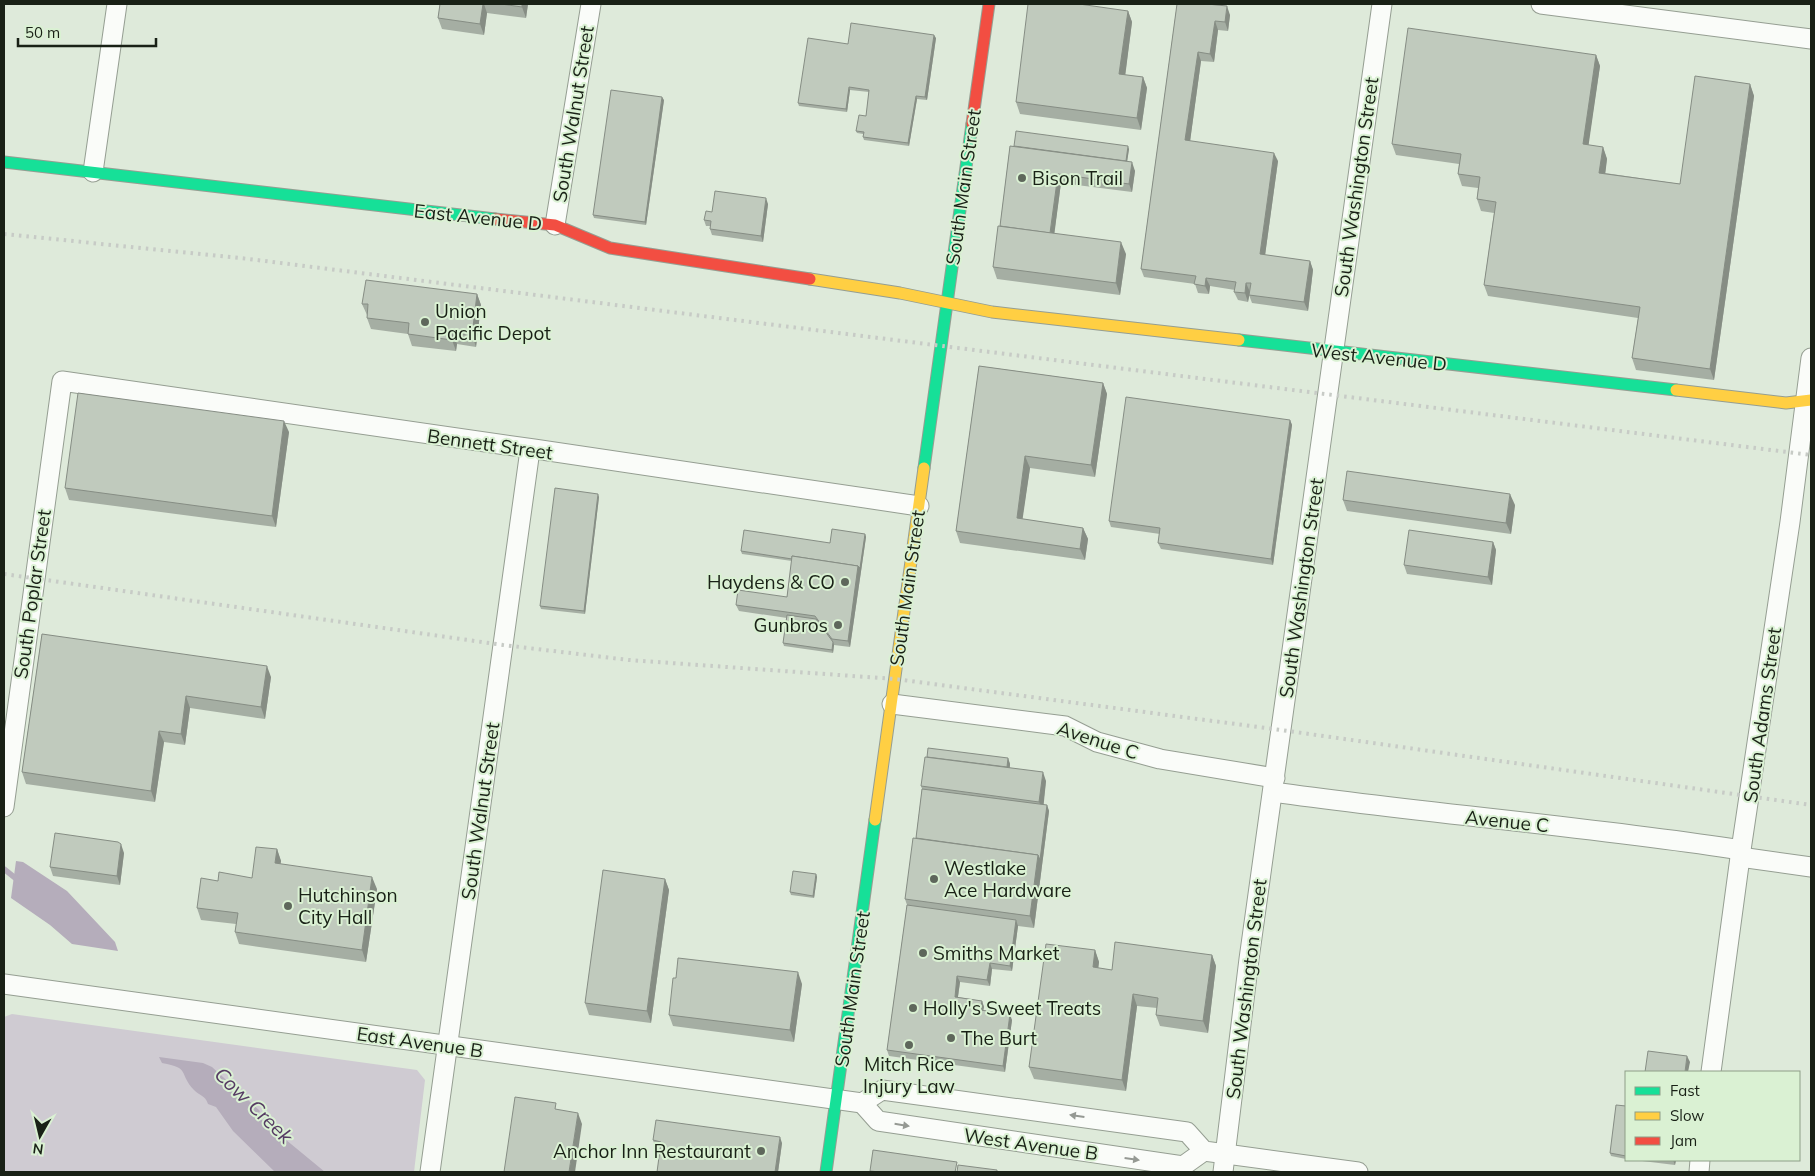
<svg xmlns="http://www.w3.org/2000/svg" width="1815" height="1176" font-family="Mulish,sans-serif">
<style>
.green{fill:#cfcbd2}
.water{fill:#b5adbb}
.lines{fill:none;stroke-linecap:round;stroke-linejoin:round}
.stream{stroke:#b5adbb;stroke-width:5.5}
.street-casing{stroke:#959e92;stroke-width:21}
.fast-casing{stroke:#959e92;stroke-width:13}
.slow-casing{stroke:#959e92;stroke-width:13}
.jam-casing{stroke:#959e92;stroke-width:13}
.street{stroke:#fafcf9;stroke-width:19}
.fast{stroke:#16e098;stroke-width:11}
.slow{stroke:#ffcf43;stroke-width:11}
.jam{stroke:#f24e42;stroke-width:11}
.rail{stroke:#c7cbc6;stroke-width:4;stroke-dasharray:2.5 5;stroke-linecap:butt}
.wall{fill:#a5aea3}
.shaded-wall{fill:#868d84}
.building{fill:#c0cabd;stroke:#868d84}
.oneway{fill:#959993}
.poi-dot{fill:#5e675b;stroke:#daf1d3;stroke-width:2}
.labels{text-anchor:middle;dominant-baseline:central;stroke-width:4;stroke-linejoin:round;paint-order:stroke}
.street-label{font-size:19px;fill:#192116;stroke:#daf1d3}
.poi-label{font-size:19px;fill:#192116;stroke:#daf1d3;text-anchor:start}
.water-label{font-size:20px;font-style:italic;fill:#563b63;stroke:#daf1d3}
</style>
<rect width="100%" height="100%" fill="#deeada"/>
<!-- green -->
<path class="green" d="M 12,1014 L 417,1070 L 425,1080 L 414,1172 L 4,1172 L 4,1017 Z"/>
<!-- water -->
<g class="water">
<path d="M 16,861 L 23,862 L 67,891 L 115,942 L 118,951 L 72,944 L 50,925 L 11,898 Z"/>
<path d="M 159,1057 L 203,1063 L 212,1067 L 260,1111 L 257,1116 L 325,1172 L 275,1172 L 233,1131 L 216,1107 L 208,1104 C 205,1095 200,1096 194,1090 C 178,1073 191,1068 162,1063 Z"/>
</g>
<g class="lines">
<!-- stream -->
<path class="stream" d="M 4,869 L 19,881"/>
<!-- street casing -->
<g class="street-casing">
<g id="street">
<path d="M 1541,4 L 1811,39"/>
<path d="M 93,172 L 117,4"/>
<path d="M 555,225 L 591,4"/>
<path d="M 892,704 L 1065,726 L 1097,742 L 1160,759 L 1275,778"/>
<path d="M 1273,792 C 1429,814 1586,826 1741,850"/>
<path d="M 4,807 L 62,381 C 347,423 634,462 919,506"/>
<path d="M 1740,857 L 1811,867"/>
<path d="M 4,984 L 862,1103 L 882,1090 L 1187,1132 L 1204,1151 L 1358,1172"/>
<path d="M 1711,1072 L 1741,850 L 1790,522 L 1811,358"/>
<path d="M 862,1103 L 878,1121 L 1183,1166 L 1204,1151"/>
<path d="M 430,1172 L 530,450"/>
<path d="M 1223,1172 L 1249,959 L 1382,4"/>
<path d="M 1699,1172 L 1700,1160"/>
</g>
</g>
<!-- fast casing -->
<g class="fast-casing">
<g id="fast">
<path d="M 4,162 L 495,219"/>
<path d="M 1239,340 L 1676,390"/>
<path d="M 924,468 L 972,124"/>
<path d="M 826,1172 L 875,820"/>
</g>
</g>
<!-- slow casing -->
<g class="slow-casing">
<g id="slow">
<path d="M 810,279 L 900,293 L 992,312 L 1239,340"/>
<path d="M 1676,390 L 1786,403 L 1811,400"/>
<path d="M 875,820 L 924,468"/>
</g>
</g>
<!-- jam casing -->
<g class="jam-casing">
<g id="jam">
<path d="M 972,124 L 989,4"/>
<path d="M 495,219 L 555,225 L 610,248 L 810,279"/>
</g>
</g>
<!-- street -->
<use href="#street" class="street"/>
<!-- fast -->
<use href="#fast" class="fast"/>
<!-- slow -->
<use href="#slow" class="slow"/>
<!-- jam -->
<use href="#jam" class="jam"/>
<!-- rail -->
<g class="rail">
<path d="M 4,234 L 249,259 L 1811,455"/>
<path d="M 4,574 L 503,645 L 629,660 L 895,679 L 1281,730 L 1811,805"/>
</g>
</g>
<!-- wall -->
<g class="wall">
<path d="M 440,4 L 528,4 L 526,18 L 487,13 L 484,35 L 442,29 L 438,18 Z"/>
<path d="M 1177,4 L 1230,15 L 1228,31 L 1218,30 L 1214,62 L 1201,61 L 1190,141 L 1278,161 L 1265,255 L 1310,261 L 1313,270 L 1308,311 L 1252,303 L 1249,295 L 1248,302 L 1238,300 L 1234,292 L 1235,290 L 1210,286 L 1209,294 L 1198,293 L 1195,284 L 1144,277 L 1141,269 Z"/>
<path d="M 1128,11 L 1132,22 L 1125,75 L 1143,77 L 1147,88 L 1141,130 L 1020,114 L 1016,102 Z"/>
<path d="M 936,38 L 927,100 L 917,99 L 909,146 L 864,140 L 863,137 L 863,134 L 857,133 L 856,131 L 866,116 L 869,92 L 850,90 L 847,112 L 799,106 L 798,103 L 848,44 Z"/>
<path d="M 1596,55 L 1600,66 L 1588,145 L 1603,147 L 1607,159 L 1605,173 L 1680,184 L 1750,84 L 1754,96 L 1714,380 L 1636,370 L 1632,358 L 1638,318 L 1488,296 L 1484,285 L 1494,213 L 1481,211 L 1477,199 L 1478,188 L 1462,186 L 1458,174 L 1459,164 L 1396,155 L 1392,144 Z"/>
<path d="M 664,100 L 646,225 L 594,218 L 593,215 Z"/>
<path d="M 1010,146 L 1129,149 L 1127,161 L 1135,171 L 1132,192 L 1061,183 L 1054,234 L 1126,254 L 1120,295 L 997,279 L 993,267 L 1000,226 Z"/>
<path d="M 768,204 L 763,242 L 712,235 L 710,229 L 710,226 L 706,226 L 704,220 L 712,212 Z"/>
<path d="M 477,294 L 481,305 L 476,347 L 457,344 L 456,351 L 412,346 L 408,334 L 371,329 L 367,318 L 367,315 L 362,304 Z"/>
<path d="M 979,366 L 1103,383 L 1107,394 L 1095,477 L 1030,468 L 1022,519 L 1083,528 L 1088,539 L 1085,560 L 960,543 L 956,531 Z"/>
<path d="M 1290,420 L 1292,425 L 1273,565 L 1161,549 L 1158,543 L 1160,534 L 1111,527 L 1109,521 Z"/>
<path d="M 289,432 L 276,527 L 69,500 L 65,488 Z"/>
<path d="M 599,497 L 585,614 L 541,609 L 540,606 Z"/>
<path d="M 1343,500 L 1515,505 L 1511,534 L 1347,511 Z"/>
<path d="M 865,534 L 866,537 L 850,647 L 834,645 L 833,653 L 784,646 L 783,643 L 787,618 L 739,611 L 736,605 L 787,597 L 792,561 L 742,554 L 741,551 L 830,543 Z"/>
<path d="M 1493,542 L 1496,550 L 1492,585 L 1407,574 L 1404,565 Z"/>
<path d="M 42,634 L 271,677 L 265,719 L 190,708 L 185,745 L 164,742 L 155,802 L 26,784 L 22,772 Z"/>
<path d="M 1008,758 L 1010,764 L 1010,768 L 1046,781 L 1043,805 L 1047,805 L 1049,811 L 1034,928 L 1018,926 L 1012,971 L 992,969 L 990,986 L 960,982 L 958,997 L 982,1001 L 984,1007 L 983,1011 L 1012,1020 L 1005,1072 L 889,1056 L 887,1050 L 907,905 L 905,899 L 916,838 L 922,789 L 921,786 Z"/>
<path d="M 277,849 L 281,861 L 280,864 L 377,889 L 366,962 L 239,944 L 235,932 L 236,924 L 201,920 L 197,908 L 218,881 L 252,878 Z"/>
<path d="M 124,853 L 120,885 L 53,876 L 50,867 Z"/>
<path d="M 816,874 L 817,877 L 814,898 L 791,895 L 790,892 Z"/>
<path d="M 665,879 L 669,890 L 651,1023 L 589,1015 L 585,1003 Z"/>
<path d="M 1095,950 L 1099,962 L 1098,968 L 1112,970 L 1212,955 L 1216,966 L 1208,1033 L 1160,1026 L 1156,1015 L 1157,1008 L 1137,1006 L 1126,1091 L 1034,1079 L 1029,1067 Z"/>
<path d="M 802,984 L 794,1042 L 673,1026 L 669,1015 Z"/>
<path d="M 1626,1106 L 1626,1159 L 1611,1156 L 1610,1153 Z"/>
<path d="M 653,1140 L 782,1143 L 778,1172 L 657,1172 L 661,1147 L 655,1146 Z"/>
<path d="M 1634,1160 L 1676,1160 L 1675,1165 Z"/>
</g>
<!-- shaded-wall -->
<g class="shaded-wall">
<path d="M 483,4 L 484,4 L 487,13 L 484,35 L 480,24 Z"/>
<path d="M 522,4 L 528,4 L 526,18 L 522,7 Z"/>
<path d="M 1227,6 L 1230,15 L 1228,31 L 1225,22 Z"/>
<path d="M 1128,11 L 1132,22 L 1124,85 L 1119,74 Z"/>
<path d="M 1215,21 L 1218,30 L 1214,62 L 1210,54 Z"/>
<path d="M 934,35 L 936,38 L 927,100 L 925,97 Z"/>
<path d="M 1198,52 L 1201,61 L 1189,149 L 1185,140 Z"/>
<path d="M 1596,55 L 1600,66 L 1587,156 L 1583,144 Z"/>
<path d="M 1143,77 L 1147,88 L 1141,130 L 1137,118 Z"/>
<path d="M 1750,84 L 1754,96 L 1714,380 L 1710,369 Z"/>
<path d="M 849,87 L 850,90 L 847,112 L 846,109 Z"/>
<path d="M 916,96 L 917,99 L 909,146 L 908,143 Z"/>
<path d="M 662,97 L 664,100 L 646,225 L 645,222 Z"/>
<path d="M 1128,146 L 1129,149 L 1126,169 L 1125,166 Z"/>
<path d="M 1603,147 L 1607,159 L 1604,184 L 1599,173 Z"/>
<path d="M 1274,153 L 1278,161 L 1264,263 L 1260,254 Z"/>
<path d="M 1132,162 L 1135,171 L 1132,192 L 1129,184 Z"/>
<path d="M 1058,174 L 1061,183 L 1053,244 L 1050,235 Z"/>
<path d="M 766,198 L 768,204 L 763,242 L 761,236 Z"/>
<path d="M 1121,242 L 1126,254 L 1120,295 L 1116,283 Z"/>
<path d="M 1310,261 L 1313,270 L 1308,311 L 1304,302 Z"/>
<path d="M 1206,278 L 1210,286 L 1209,294 L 1205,286 Z"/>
<path d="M 1246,283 L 1250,292 L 1248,302 L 1245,293 Z"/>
<path d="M 477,294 L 481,305 L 476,347 L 472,335 Z"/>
<path d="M 453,333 L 457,344 L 456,351 L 452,340 Z"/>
<path d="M 1103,383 L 1107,394 L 1095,477 L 1091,465 Z"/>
<path d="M 1290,420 L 1292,425 L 1273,565 L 1271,559 Z"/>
<path d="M 284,421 L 289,432 L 276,527 L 272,516 Z"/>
<path d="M 1025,456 L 1030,468 L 1021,530 L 1017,518 Z"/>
<path d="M 598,494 L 599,497 L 585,614 L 584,611 Z"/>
<path d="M 1510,494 L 1515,505 L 1511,534 L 1506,523 Z"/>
<path d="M 1083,528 L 1088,539 L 1085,560 L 1080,549 Z"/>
<path d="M 865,534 L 866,537 L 850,647 L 848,641 L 858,566 Z"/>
<path d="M 1493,542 L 1496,550 L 1492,585 L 1488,577 Z"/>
<path d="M 833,642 L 834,645 L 833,653 L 832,650 Z"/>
<path d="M 267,666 L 271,677 L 265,719 L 261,707 Z"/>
<path d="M 186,696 L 190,708 L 185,745 L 181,734 Z"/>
<path d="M 159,731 L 164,742 L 155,802 L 151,791 Z"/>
<path d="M 1008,758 L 1010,764 L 1009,776 L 1006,770 Z"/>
<path d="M 1043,772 L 1046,781 L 1043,811 L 1039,802 Z"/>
<path d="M 1047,805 L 1049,811 L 1034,928 L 1030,916 L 1038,855 Z"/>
<path d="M 121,844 L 124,853 L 120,885 L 117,876 Z"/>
<path d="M 277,849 L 281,861 L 279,875 L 275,863 Z"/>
<path d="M 816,874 L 817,877 L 814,898 L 813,896 Z"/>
<path d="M 372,877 L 377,889 L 366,962 L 362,950 Z"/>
<path d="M 665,879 L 669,890 L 651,1023 L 647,1011 Z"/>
<path d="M 1016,920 L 1018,926 L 1012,971 L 1010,966 Z"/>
<path d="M 1095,950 L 1099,962 L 1097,979 L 1093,967 Z"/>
<path d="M 1212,955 L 1216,966 L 1208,1033 L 1203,1021 Z"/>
<path d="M 990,963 L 992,969 L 990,986 L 987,980 Z"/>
<path d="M 798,972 L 802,984 L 794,1042 L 790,1030 Z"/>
<path d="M 957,976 L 960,982 L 957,1003 L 955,997 Z"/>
<path d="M 1133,994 L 1137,1006 L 1126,1091 L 1122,1080 Z"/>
<path d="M 982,1001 L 984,1007 L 982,1016 L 980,1010 Z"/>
<path d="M 1010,1014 L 1012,1020 L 1005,1072 L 1003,1066 Z"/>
<path d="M 1687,1056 L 1690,1062 L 1688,1072 L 1685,1072 Z"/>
<path d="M 578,1113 L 582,1124 L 575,1172 L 569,1172 Z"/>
<path d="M 780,1137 L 782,1143 L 778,1172 L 775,1172 Z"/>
<path d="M 1673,1160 L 1676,1160 L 1675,1165 Z"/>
</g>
<!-- building -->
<g class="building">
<path d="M 440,4 L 483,4 L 480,24 L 438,18 Z"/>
<path d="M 501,4 L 522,4 L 522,7 Z"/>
<path d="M 1028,4 L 1079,4 L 1128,11 L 1119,74 L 1143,77 L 1137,118 L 1016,102 Z"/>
<path d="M 1177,4 L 1207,4 L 1227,6 L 1225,22 L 1215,21 L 1210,54 L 1198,52 L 1185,140 L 1274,153 L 1260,254 L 1310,261 L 1304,302 L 1249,295 L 1251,283 L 1246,283 L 1245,293 L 1234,292 L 1236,282 L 1206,278 L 1205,286 L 1194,284 L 1196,276 L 1141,269 Z"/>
<path d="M 851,23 L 934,35 L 925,97 L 916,96 L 908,143 L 863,137 L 864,132 L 856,131 L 859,115 L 866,116 L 869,90 L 849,87 L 846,109 L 798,103 L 808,38 L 848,44 Z"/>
<path d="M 1408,28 L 1596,55 L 1583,144 L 1603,147 L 1599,173 L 1680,184 L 1695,76 L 1750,84 L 1710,369 L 1632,358 L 1640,307 L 1484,285 L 1496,202 L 1477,199 L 1480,177 L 1458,174 L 1461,154 L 1392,144 Z"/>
<path d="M 611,90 L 662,97 L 645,222 L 593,215 Z"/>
<path d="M 1016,131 L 1128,146 L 1126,161 L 1014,146 Z"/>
<path d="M 1010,146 L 1132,162 L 1129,184 L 1058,174 L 1050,233 L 1000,226 Z"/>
<path d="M 715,191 L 766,198 L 761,236 L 710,229 L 711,221 L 704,220 L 706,211 L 712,212 Z"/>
<path d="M 998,226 L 1121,242 L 1116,283 L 993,267 Z"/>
<path d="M 366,280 L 477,294 L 472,335 L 453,333 L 452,340 L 408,334 L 409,323 L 367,318 L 368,304 L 362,304 Z"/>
<path d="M 979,366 L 1103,383 L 1091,465 L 1025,456 L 1017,518 L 1083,528 L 1080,549 L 956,531 Z"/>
<path d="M 78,393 L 284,421 L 272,516 L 65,488 Z"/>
<path d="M 1126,397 L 1290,420 L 1271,559 L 1158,543 L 1160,528 L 1109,521 Z"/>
<path d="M 1347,471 L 1510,494 L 1506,523 L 1343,500 Z"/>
<path d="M 555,488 L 598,494 L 584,611 L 540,606 Z"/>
<path d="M 832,529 L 865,534 L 860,568 L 858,566 L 792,556 L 792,559 L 741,551 L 744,530 L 830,543 Z"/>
<path d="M 1409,530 L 1493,542 L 1488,577 L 1404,565 Z"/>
<path d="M 792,556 L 858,566 L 848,641 L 832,639 L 815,616 L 736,605 L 738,590 L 787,597 Z"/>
<path d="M 787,615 L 816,619 L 833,642 L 832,650 L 783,643 Z"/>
<path d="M 42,634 L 267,666 L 261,707 L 186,696 L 181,734 L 159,731 L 151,791 L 22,772 Z"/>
<path d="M 928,748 L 1008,758 L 1007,767 L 927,757 Z"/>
<path d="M 925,757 L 1043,772 L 1039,802 L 921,786 Z"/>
<path d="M 922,789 L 1047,805 L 1040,860 L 1038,855 L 916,838 Z"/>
<path d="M 55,833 L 118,842 L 121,844 L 117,876 L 50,867 Z"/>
<path d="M 913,838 L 1038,855 L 1030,916 L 905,899 Z"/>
<path d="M 256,847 L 277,849 L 275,863 L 372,877 L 362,950 L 235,932 L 238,913 L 197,908 L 201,878 L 218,881 L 219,872 L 252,878 Z"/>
<path d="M 603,870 L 665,879 L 647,1011 L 585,1003 Z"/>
<path d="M 793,871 L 816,874 L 813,896 L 790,892 Z"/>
<path d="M 907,905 L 1016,920 L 1010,966 L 990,963 L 987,980 L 957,976 L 955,997 L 982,1001 L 980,1010 L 1010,1014 L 1003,1066 L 887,1050 Z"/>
<path d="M 1115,942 L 1212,955 L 1203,1021 L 1156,1015 L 1158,998 L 1133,994 L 1122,1080 L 1029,1067 L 1046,944 L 1095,950 L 1093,967 L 1112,970 Z"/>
<path d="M 678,958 L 798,972 L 790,1030 L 669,1015 L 673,978 L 676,978 Z"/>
<path d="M 1648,1051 L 1687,1056 L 1685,1072 L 1645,1072 Z"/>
<path d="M 515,1097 L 556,1103 L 555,1109 L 578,1113 L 569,1172 L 504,1172 Z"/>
<path d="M 1616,1105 L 1626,1106 L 1626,1156 L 1610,1153 Z"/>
<path d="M 656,1120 L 780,1137 L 775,1172 L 657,1172 L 661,1142 L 653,1140 Z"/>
<path d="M 873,1150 L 957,1162 L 955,1172 L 880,1172 L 870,1171 Z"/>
<path d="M 958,1165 L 997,1170 L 997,1172 L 957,1172 Z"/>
</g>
<!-- one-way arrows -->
<defs><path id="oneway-solid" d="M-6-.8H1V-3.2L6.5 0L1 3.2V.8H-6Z" transform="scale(1.25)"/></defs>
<g class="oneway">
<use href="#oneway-solid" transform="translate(1077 1116) rotate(-172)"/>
<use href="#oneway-solid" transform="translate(902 1125) rotate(9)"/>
<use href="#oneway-solid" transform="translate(1132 1159) rotate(8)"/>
</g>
<!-- markers -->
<g class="poi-dot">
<circle cx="1022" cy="178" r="5"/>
<circle cx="425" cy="322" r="5"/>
<circle cx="845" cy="582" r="5"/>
<circle cx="838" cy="625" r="5"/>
<circle cx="934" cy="879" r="5"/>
<circle cx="288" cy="906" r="5"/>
<circle cx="923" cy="953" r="5"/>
<circle cx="913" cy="1008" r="5"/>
<circle cx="951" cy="1038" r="5"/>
<circle cx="909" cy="1045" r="5"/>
<circle cx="761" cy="1151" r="5"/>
</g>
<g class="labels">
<!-- street labels -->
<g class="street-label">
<text transform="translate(573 114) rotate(-81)">South Walnut Street</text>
<text transform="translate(963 187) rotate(-82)">South Main Street</text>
<text transform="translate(1356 187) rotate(-82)">South Washington Street</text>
<text transform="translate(478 217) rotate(6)">East Avenue D</text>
<text transform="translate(1379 357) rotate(6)">West Avenue D</text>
<text transform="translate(490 444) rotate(8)">Bennett Street</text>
<text transform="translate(907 588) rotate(-82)">South Main Street</text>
<text transform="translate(1301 588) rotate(-82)">South Washington Street</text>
<text transform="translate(32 594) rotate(-82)">South Poplar Street</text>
<text transform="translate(1762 715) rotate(-82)">South Adams Street</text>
<text transform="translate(1098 740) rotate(18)">Avenue C</text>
<text transform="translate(480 811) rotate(-82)">South Walnut Street</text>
<text transform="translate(1507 821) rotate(6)">Avenue C</text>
<text transform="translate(852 989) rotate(-82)">South Main Street</text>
<text transform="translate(1246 989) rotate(-83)">South Washington Street</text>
<text transform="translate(420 1042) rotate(8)">East Avenue B</text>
<text transform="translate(1031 1144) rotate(8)">West Avenue B</text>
</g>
<!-- poi labels -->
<g class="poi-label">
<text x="1032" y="178">Bison Trail</text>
<text x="435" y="311">Union<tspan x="435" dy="22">Pacific Depot</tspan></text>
<text x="835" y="582" text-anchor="end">Haydens &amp; CO</text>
<text x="828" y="625" text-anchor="end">Gunbros</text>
<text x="944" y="868">Westlake<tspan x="944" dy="22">Ace Hardware</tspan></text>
<text x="298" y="895">Hutchinson<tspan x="298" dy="22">City Hall</tspan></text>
<text x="933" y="953">Smiths Market</text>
<text x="923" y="1008">Holly's Sweet Treats</text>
<text x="961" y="1038">The Burt</text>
<text x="909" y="1064" text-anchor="middle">Mitch Rice<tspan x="909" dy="22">Injury Law</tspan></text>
<text x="751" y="1151" text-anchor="end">Anchor Inn Restaurant</text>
</g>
<!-- water labels -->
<g class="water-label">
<text transform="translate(254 1105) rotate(44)">Cow Creek</text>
</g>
</g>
<!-- border -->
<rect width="1815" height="1176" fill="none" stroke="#192116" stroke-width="10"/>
<!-- legend -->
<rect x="1625" y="1071" width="175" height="90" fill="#daf1d3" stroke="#8d9e87"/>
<rect x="1635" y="1087" width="25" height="8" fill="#16e098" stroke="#8d9e87"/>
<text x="1670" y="1096" font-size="15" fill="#192116">Fast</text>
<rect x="1635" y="1112" width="25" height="8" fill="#ffcf43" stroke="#8d9e87"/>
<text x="1670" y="1121" font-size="15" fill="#192116">Slow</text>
<rect x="1635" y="1137" width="25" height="8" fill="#f24e42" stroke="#8d9e87"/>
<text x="1670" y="1146" font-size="15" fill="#192116">Jam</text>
<!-- north arrow -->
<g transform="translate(40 1136) rotate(188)" stroke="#daf1d3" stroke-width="4" paint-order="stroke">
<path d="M0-4L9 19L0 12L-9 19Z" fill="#192116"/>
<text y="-8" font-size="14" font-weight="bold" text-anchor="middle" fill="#192116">N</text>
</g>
<!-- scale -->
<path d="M18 38v8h138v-8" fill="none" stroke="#192116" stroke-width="2.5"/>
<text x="25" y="38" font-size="15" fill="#192116" stroke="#daf1d3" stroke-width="4" paint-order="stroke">50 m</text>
</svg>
